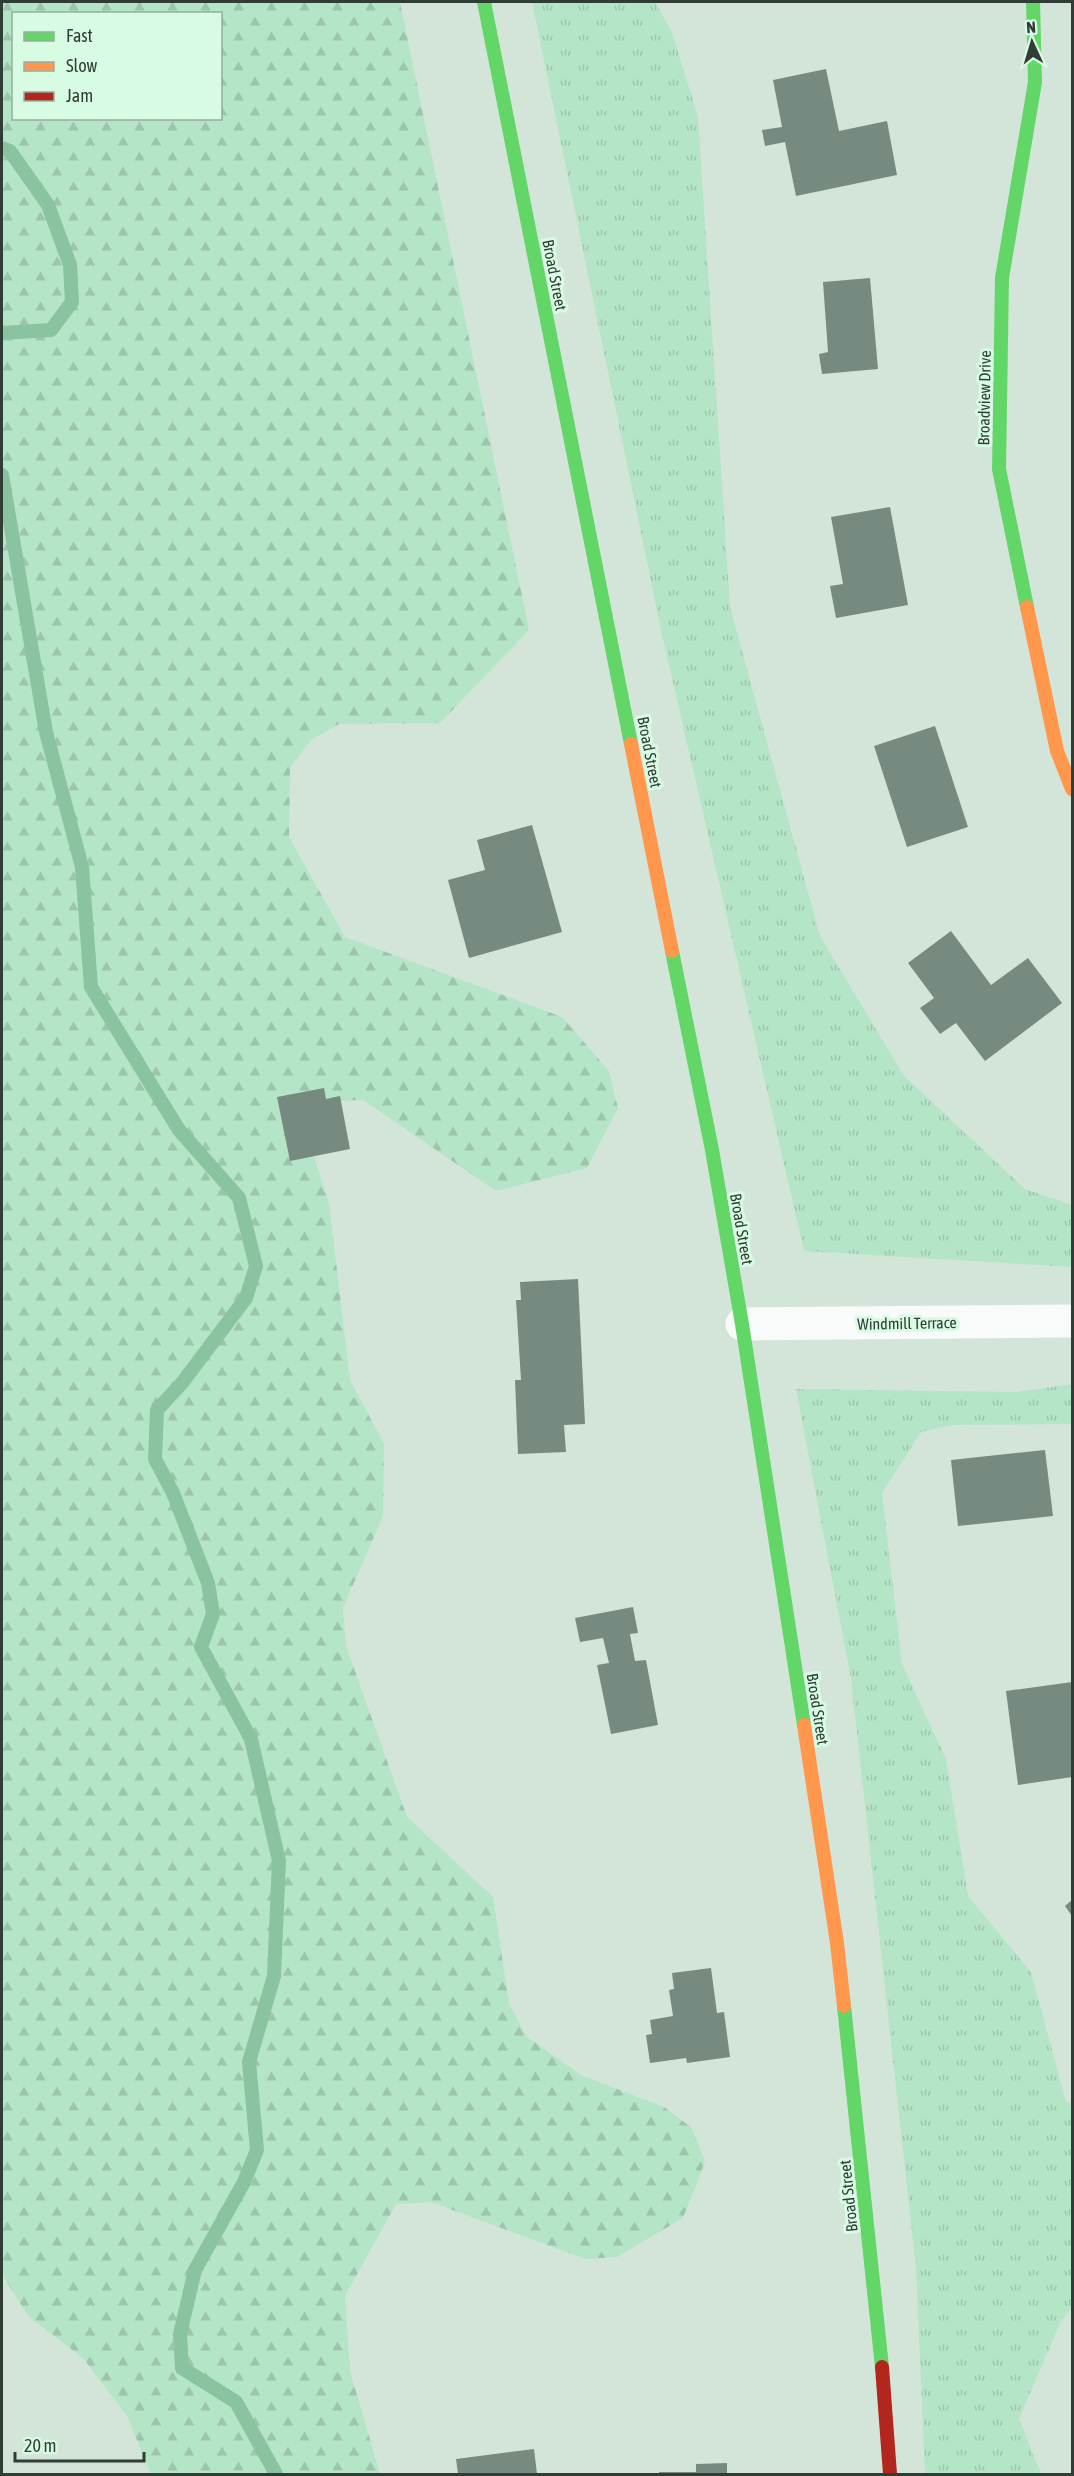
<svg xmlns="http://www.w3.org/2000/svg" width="1074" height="2476" font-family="'Asap Condensed',sans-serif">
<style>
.grass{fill:url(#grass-tufts)}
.forest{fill:url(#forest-firs);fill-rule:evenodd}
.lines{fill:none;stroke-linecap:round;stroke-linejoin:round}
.stream{stroke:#8ac3a0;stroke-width:14}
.building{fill:#778a7f}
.street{stroke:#f8fbf9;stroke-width:33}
.fast{stroke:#63d668;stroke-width:14}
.slow{stroke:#ff974d;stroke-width:14}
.jam{stroke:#b3261e;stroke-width:14}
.labels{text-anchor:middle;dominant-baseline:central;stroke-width:6;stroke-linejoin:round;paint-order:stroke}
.street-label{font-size:16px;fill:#303d35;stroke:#d8fbe4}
</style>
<defs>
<pattern id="grass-tufts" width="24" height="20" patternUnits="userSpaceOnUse" patternTransform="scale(1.5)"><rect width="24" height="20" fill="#b5e5c7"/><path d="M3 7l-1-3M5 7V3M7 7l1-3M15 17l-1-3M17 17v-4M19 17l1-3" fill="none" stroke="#9cc5ac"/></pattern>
<pattern id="forest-firs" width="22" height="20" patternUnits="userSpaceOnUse" patternTransform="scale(1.5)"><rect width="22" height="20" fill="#b5e5c7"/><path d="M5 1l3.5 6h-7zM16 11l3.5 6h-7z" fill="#9cc5ac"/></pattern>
</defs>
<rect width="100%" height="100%" fill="#d3e5d9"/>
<!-- grass -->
<g class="grass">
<path d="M 532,2 L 655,2 L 672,32 L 698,117 L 730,607 L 820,936 L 904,1076 L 1025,1189 L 1072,1205 L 1072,1267 L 804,1251 L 662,635 Z"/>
<path d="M 1072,1384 L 1072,1424 L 952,1425 L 921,1432 L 882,1493 L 902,1664 L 946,1759 L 968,1896 L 1031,1972 L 1066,2102 L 1072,2103 L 1072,2308 L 1061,2321 L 1019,2419 L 1041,2474 L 925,2474 L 916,2268 L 851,1679 L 796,1389 L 1016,1392 Z"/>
</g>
<!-- forest -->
<path class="forest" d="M 2,2 L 400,2 L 529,630 L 440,723 L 339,724 L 311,740 L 290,768 L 289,837 L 345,937 L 562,1017 L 609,1071 L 618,1108 L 587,1168 L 496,1191 L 363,1100 L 296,1102 L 329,1203 L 350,1380 L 384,1444 L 383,1516 L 343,1608 L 346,1646 L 407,1817 L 493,1897 L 509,2003 L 526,2036 L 581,2075 L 664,2107 L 692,2128 L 705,2162 L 683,2218 L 617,2257 L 585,2259 L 431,2202 L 396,2204 L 345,2296 L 350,2371 L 380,2474 L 151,2474 L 127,2416 L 83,2358 L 28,2316 L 2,2274 ZM 14,14 L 220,14 L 220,118 L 14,118 Z"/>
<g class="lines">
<!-- stream -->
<g class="stream">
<path d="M 2,148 L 10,151 L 48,205 L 70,265 L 72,302 L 51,330 L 2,333"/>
<path d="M 2,475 L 46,732 L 82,867 L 91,987 L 179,1130 L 239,1198 L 256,1266 L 246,1298 L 182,1383 L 157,1410 L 155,1459 L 173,1493 L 208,1583 L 213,1614 L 201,1647 L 251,1739 L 279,1861 L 274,1976 L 249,2062 L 257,2150 L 244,2182 L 195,2270 L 180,2334 L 182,2368 L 236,2402 L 276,2474"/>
</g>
</g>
<!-- building -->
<g class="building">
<path d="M 826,69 L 839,131 L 887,121 L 897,175 L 796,196 L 785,142 L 765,146 L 762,130 L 782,127 L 773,80 Z"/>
<path d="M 870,278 L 878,369 L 822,374 L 819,354 L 828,352 L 823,282 Z"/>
<path d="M 890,507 L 908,605 L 836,618 L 830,586 L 843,584 L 831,517 Z"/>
<path d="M 935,726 L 968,827 L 907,847 L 874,746 Z"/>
<path d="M 532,825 L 562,932 L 469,958 L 448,880 L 485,870 L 477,840 Z"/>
<path d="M 951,931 L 991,985 L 1028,958 L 1062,1003 L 985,1061 L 956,1023 L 940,1034 L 920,1008 L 934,998 L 908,963 Z"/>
<path d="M 324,1088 L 326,1099 L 340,1096 L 350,1149 L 290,1161 L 277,1097 Z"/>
<path d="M 578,1279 L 585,1424 L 564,1425 L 566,1452 L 518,1454 L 515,1380 L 521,1380 L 516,1300 L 521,1300 L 520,1282 Z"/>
<path d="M 1045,1450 L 1053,1516 L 958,1526 L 951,1460 Z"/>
<path d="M 633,1607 L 638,1633 L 630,1634 L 635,1661 L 646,1660 L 658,1725 L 611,1734 L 597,1665 L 609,1663 L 603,1638 L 580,1642 L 575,1618 Z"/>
<path d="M 1072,1682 L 1072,1777 L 1018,1785 L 1006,1691 Z"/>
<path d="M 1072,1900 L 1072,1916 L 1065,1906 Z"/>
<path d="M 711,1968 L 717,2013 L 724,2012 L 730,2057 L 687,2063 L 686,2058 L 650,2063 L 646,2035 L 652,2034 L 650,2020 L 673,2016 L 669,1990 L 674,1989 L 672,1973 Z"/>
<path d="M 534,2449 L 537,2474 L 458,2474 L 456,2459 Z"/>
<path d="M 727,2463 L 727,2474 L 659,2474 L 659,2472 L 696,2472 L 696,2464 Z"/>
</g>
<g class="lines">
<!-- street -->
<path class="street" d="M 742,1324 L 1072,1321"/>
<!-- fast -->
<g class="fast">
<path d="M 484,2 L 631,744"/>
<path d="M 1027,607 L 999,469 L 1002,278 L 1035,82 L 1033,2"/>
<path d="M 672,951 L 712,1150 L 742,1324 L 804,1725"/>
<path d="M 844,2006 L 882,2367"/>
</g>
<!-- slow -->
<g class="slow">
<path d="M 1027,607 L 1057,751 L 1072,789"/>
<path d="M 631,744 L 672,951"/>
<path d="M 804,1725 L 837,1943 L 844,2006"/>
</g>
<!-- jam -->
<path class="jam" d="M 882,2367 L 890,2474"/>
</g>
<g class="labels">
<!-- street labels -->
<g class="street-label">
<text transform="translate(555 275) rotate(79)">Broad Street</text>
<text transform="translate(984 398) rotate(-89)">Broadview Drive</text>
<text transform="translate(650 752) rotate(79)">Broad Street</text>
<text transform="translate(742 1229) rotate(80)">Broad Street</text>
<text transform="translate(907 1323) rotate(-1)">Windmill Terrace</text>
<text transform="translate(818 1709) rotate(81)">Broad Street</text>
<text transform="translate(848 2196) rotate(-96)">Broad Street</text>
</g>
</g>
<!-- border -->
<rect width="1074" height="2476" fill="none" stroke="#303d35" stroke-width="6"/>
<!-- legend -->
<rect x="12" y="12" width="210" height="108" fill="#d8fbe4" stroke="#95af9e" stroke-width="1.5"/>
<rect x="24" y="32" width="30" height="9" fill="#63d668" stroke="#95af9e" stroke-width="1.5"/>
<text x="66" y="42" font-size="18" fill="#303d35">Fast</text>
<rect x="24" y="62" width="30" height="9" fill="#ff974d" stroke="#95af9e" stroke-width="1.5"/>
<text x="66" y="72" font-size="18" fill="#303d35">Slow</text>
<rect x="24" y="92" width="30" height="9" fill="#b3261e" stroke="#95af9e" stroke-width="1.5"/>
<text x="66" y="102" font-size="18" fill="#303d35">Jam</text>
<!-- north arrow -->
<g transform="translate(1032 42) rotate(356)" stroke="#d8fbe4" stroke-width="4.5" paint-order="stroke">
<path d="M0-4.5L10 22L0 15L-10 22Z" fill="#303d35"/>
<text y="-9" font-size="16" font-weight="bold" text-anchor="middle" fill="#303d35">N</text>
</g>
<!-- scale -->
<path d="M15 2452v9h129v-9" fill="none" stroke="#303d35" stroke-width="3"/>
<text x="24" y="2452" font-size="18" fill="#303d35" stroke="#d8fbe4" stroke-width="4.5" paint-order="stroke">20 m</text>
</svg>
